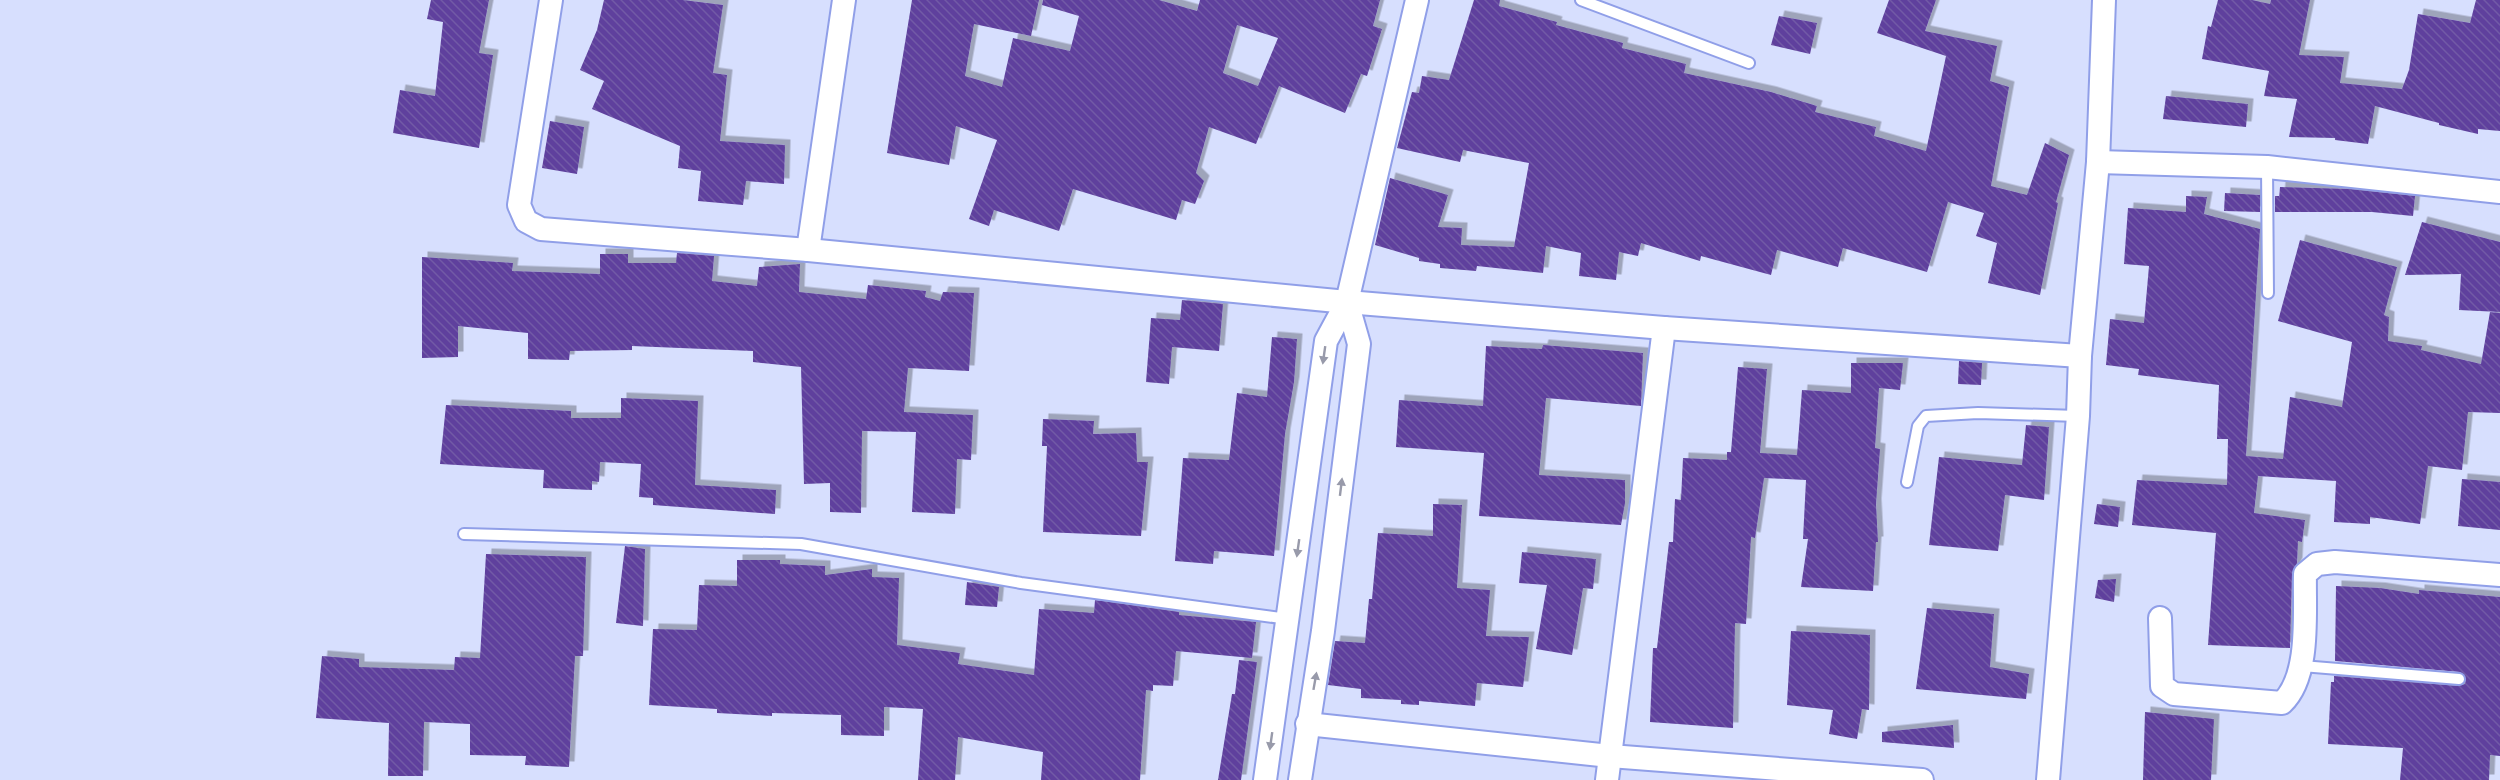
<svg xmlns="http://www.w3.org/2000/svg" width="2500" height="780" font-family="Barlow,sans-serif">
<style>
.building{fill:url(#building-back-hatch);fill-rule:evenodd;filter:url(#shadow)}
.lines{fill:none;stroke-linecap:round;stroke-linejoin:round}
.lane-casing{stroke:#909fe8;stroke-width:14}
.street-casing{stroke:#909fe8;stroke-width:26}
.lane{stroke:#fff;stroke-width:10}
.street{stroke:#fff;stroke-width:22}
.oneway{fill:#989aaa}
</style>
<defs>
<pattern id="building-back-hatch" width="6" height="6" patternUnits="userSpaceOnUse" patternTransform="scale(1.5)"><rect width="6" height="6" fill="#5e409d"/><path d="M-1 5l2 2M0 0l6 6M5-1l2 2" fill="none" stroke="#725aa6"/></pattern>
<filter id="shadow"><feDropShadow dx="5.5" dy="-5.5" stdDeviation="0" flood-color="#0004"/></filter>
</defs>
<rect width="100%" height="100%" fill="#d7dffe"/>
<!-- building -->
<g class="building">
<path d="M 431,0 L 489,0 L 479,53 L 493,55 L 479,148 L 393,133 L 400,90 L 435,96 L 443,22 L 427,19 Z"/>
<path d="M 604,0 L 683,0 L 723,5 L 713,73 L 727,75 L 720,141 L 785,145 L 784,184 L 746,181 L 743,205 L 698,201 L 701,171 L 678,168 L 680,146 L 592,109 L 604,81 L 580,70 L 597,30 Z"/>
<path d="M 912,0 L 1039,0 L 1031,36 L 974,24 L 965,76 L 1002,87 L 1013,38 L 1070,51 L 1079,16 L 1042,5 L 1043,0 L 1159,0 L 1197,11 L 1200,0 L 1380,0 L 1373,26 L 1382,29 L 1367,76 L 1361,74 L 1345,113 L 1279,86 L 1256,144 L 1209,127 L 1196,173 L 1204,181 L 1195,204 L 1182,200 L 1176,220 L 1073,189 L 1059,231 L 994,210 L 989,226 L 969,219 L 997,140 L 956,126 L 949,165 L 887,153 ZM 1237,25 L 1278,38 L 1258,86 L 1223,73 Z"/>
<path d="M 1474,0 L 1500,0 L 1499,6 L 1557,22 L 1556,25 L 1623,43 L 1622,48 L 1686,64 L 1684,73 L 1771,92 L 1817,106 L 1815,112 L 1876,127 L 1874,136 L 1926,151 L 1946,56 L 1877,33 L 1889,0 L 1936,0 L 1925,31 L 1997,46 L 1990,81 L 2009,87 L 1991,186 L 2027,195 L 2045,143 L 2069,155 L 2056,202 L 2058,203 L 2040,295 L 1988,283 L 1997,243 L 1976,236 L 1984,213 L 1948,202 L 1927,272 L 1843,248 L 1838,267 L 1777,250 L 1771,275 L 1701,256 L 1700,261 L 1641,243 L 1638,256 L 1619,252 L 1616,280 L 1579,276 L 1581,253 L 1546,246 L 1543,273 L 1477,266 L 1476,271 L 1440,268 L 1440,264 L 1419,261 L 1419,258 L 1375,245 L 1390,178 L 1448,195 L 1438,227 L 1462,228 L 1461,245 L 1514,247 L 1529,163 L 1463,150 L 1460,162 L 1397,148 L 1412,92 L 1419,93 L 1422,76 L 1449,80 Z"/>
<path d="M 2218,0 L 2252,0 L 2270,4 L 2271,0 L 2310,0 L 2299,55 L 2344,57 L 2340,83 L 2402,89 L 2409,70 L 2418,14 L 2470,23 L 2476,0 L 2500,0 L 2500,131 L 2478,129 L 2478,134 L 2439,125 L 2439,123 L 2375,106 L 2368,144 L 2335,140 L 2335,138 L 2289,137 L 2297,99 L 2264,96 L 2269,71 L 2202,59 L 2208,26 L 2211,27 Z"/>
<path d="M 1779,16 L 1817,23 L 1810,54 L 1771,45 Z"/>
<path d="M 2166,96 L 2248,104 L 2246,127 L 2163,119 Z"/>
<path d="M 550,121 L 584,127 L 577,174 L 542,168 Z"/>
<path d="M 2280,187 L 2349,189 L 2415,196 L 2413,216 L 2372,212 L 2275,212 L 2275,196 L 2279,196 L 2279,199 Z"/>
<path d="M 2225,193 L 2260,195 L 2260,212 L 2224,211 Z"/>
<path d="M 2186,196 L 2207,197 L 2204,214 L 2260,229 L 2246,456 L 2283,459 L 2290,397 L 2342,407 L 2352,342 L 2278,321 L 2300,240 L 2397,267 L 2384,315 L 2389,317 L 2388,341 L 2422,346 L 2421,350 L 2481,364 L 2490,312 L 2500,313 L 2500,413 L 2468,412 L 2462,470 L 2428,466 L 2420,524 L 2370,517 L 2370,524 L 2334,522 L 2336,481 L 2258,476 L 2254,513 L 2305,520 L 2302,542 L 2298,541 L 2297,563 L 2292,573 L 2290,648 L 2208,645 L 2216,533 L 2132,525 L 2137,480 L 2227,485 L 2228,439 L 2217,439 L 2219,385 L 2138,375 L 2139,369 L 2106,365 L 2110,319 L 2144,323 L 2149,266 L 2124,264 L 2128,208 L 2186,212 Z"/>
<path d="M 2422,222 L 2500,242 L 2500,312 L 2459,310 L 2461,274 L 2405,275 Z"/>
<path d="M 677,253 L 714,256 L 712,281 L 757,286 L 759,267 L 800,264 L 799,292 L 866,299 L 868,285 L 926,291 L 925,297 L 940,301 L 943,292 L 974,293 L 969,371 L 908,368 L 904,412 L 973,415 L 971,460 L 957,459 L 955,514 L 912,512 L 916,432 L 862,431 L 861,513 L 830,512 L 830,483 L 804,484 L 801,367 L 753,362 L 753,351 L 632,346 L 632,350 L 570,351 L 569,360 L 528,359 L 528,333 L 458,326 L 458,357 L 422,358 L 422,257 L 513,263 L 512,271 L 600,274 L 600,254 L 628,254 L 628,263 L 676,263 Z"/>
<path d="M 1182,300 L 1223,304 L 1219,351 L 1172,347 L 1169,384 L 1146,382 L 1151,318 L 1180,320 Z"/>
<path d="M 1272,337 L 1297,339 L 1294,382 L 1285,434 L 1274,556 L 1214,551 L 1213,564 L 1175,561 L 1183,458 L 1229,460 L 1237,393 L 1267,397 Z"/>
<path d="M 1543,345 L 1643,353 L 1641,406 L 1546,398 L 1539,475 L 1625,480 L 1625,503 L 1621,525 L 1479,516 L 1484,453 L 1396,447 L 1399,400 L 1483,406 L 1486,346 L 1542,349 Z"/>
<path d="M 1959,361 L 1982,363 L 1981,385 L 1958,384 Z"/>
<path d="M 1851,363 L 1903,363 L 1900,390 L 1879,388 L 1875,448 L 1880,449 L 1876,504 L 1878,542 L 1876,542 L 1873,591 L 1801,587 L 1808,539 L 1803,539 L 1806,480 L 1764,478 L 1755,538 L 1751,537 L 1746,624 L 1735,623 L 1733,728 L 1650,722 L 1653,648 L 1657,648 L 1669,542 L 1673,542 L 1675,499 L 1681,500 L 1683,458 L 1727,460 L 1727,452 L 1731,452 L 1738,367 L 1767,369 L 1760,453 L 1797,455 L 1802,390 L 1851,393 Z"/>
<path d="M 621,398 L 698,401 L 695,485 L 776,490 L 775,514 L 653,505 L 653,498 L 639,497 L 641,464 L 600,462 L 599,482 L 592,481 L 592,490 L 543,488 L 544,470 L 440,464 L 446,405 L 571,411 L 571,418 L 621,418 Z"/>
<path d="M 1043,419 L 1094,421 L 1093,434 L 1136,433 L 1137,462 L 1148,462 L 1141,536 L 1043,532 L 1047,446 L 1042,446 Z"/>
<path d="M 2026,425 L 2049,427 L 2044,500 L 2005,495 L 1998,551 L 1929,545 L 1939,457 L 2022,465 Z"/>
<path d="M 2462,479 L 2500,482 L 2500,530 L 2458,526 Z"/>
<path d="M 1433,504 L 1462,505 L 1457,588 L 1490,590 L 1486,636 L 1529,637 L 1523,687 L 1477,683 L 1475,706 L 1419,701 L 1419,705 L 1401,704 L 1401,700 L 1361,698 L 1361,689 L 1328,685 L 1335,641 L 1365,643 L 1369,599 L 1372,599 L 1378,533 L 1433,536 Z"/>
<path d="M 2097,504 L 2120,507 L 2118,527 L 2094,524 Z"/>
<path d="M 625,546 L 645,549 L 643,626 L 616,623 Z"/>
<path d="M 1522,552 L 1596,559 L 1593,589 L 1583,588 L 1572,655 L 1536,649 L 1547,585 L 1519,583 Z"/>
<path d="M 486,554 L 586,557 L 583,656 L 575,656 L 569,767 L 525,765 L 526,756 L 470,755 L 470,724 L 424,722 L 423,776 L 388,776 L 389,723 L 316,718 L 322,656 L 359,659 L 359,667 L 454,670 L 455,657 L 480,658 Z"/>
<path d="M 737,560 L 780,560 L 780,564 L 825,566 L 825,575 L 872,569 L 872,577 L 899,578 L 897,645 L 960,653 L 958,664 L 1034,675 L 1039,609 L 1094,613 L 1095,600 L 1179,612 L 1179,615 L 1256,622 L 1252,658 L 1176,651 L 1173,686 L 1153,685 L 1153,691 L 1146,690 L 1140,780 L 1041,780 L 1043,752 L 958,737 L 955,780 L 918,780 L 923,709 L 884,707 L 884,736 L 841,735 L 841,715 L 772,713 L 772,716 L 717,713 L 717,709 L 649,705 L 653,629 L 697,630 L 699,585 L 737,586 Z"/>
<path d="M 2116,579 L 2114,602 L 2095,598 L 2098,580 Z"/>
<path d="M 967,582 L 999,587 L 997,607 L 965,605 Z"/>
<path d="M 2336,586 L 2380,588 L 2419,594 L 2419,590 L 2500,597 L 2500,756 L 2490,755 L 2489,780 L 2400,780 L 2403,748 L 2328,744 L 2331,682 L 2334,682 L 2334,676 L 2458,686 L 2465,684 L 2466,679 L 2460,672 L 2335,661 Z"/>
<path d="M 1927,608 L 1994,614 L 1990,667 L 2029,674 L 2026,699 L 1916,689 Z"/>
<path d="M 1791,631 L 1870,635 L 1869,710 L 1862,709 L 1857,739 L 1829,734 L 1833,710 L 1787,705 Z"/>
<path d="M 1239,660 L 1257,662 L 1241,780 L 1218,780 L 1232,694 L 1235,694 Z"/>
<path d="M 2145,712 L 2214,719 L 2211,780 L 2143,780 Z"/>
<path d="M 1953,725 L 1954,748 L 1882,742 L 1882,732 Z"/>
</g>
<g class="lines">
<!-- lane casing -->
<g class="lane-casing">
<g id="lane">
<path d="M 1581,0 L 1749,63"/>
<path d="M 2267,167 L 2268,293"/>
<path d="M 1907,482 L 1918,426 L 1926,416 L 1978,413 L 2078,416"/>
<path d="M 464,534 L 801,544 L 1021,583 L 1288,619"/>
<path d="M 2302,666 L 2459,679"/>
</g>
</g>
<!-- street casing -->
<g class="street-casing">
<g id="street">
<path d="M 551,0 L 519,205 L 526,221 L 541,229 L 808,250 L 1347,302 L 1664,328 L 2080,356"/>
<path d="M 2098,162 L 2267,167 L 2500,192"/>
<path d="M 808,250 L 844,0"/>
<path d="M 2160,618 L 2162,686 L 2174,694 L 2282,703 C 2311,676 2304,611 2305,574 L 2317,564 L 2335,562 L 2500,575"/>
<path d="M 1307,724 L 1610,756 L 1922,780"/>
<path d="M 1265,780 L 1326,341 L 1347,302 L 1417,0"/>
<path d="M 1300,780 L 1323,631 L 1359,344 L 1347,302"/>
<path d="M 1607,780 L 1664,328"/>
<path d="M 2048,780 L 2078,416 L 2080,356 L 2098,162 L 2104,0"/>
</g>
</g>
<!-- lane -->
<use href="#lane" class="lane"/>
<!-- street -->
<use href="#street" class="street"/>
</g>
<!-- one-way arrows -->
<defs><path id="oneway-solid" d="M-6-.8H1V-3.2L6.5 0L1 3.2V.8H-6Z" transform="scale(1.5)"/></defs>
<g class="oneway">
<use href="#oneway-solid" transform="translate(1324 355) rotate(98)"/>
<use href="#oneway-solid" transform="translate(1341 487) rotate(-83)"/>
<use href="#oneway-solid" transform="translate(1298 548) rotate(98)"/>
<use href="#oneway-solid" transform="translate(1315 681) rotate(-80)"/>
<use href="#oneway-solid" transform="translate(1271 741) rotate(98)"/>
</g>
</svg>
